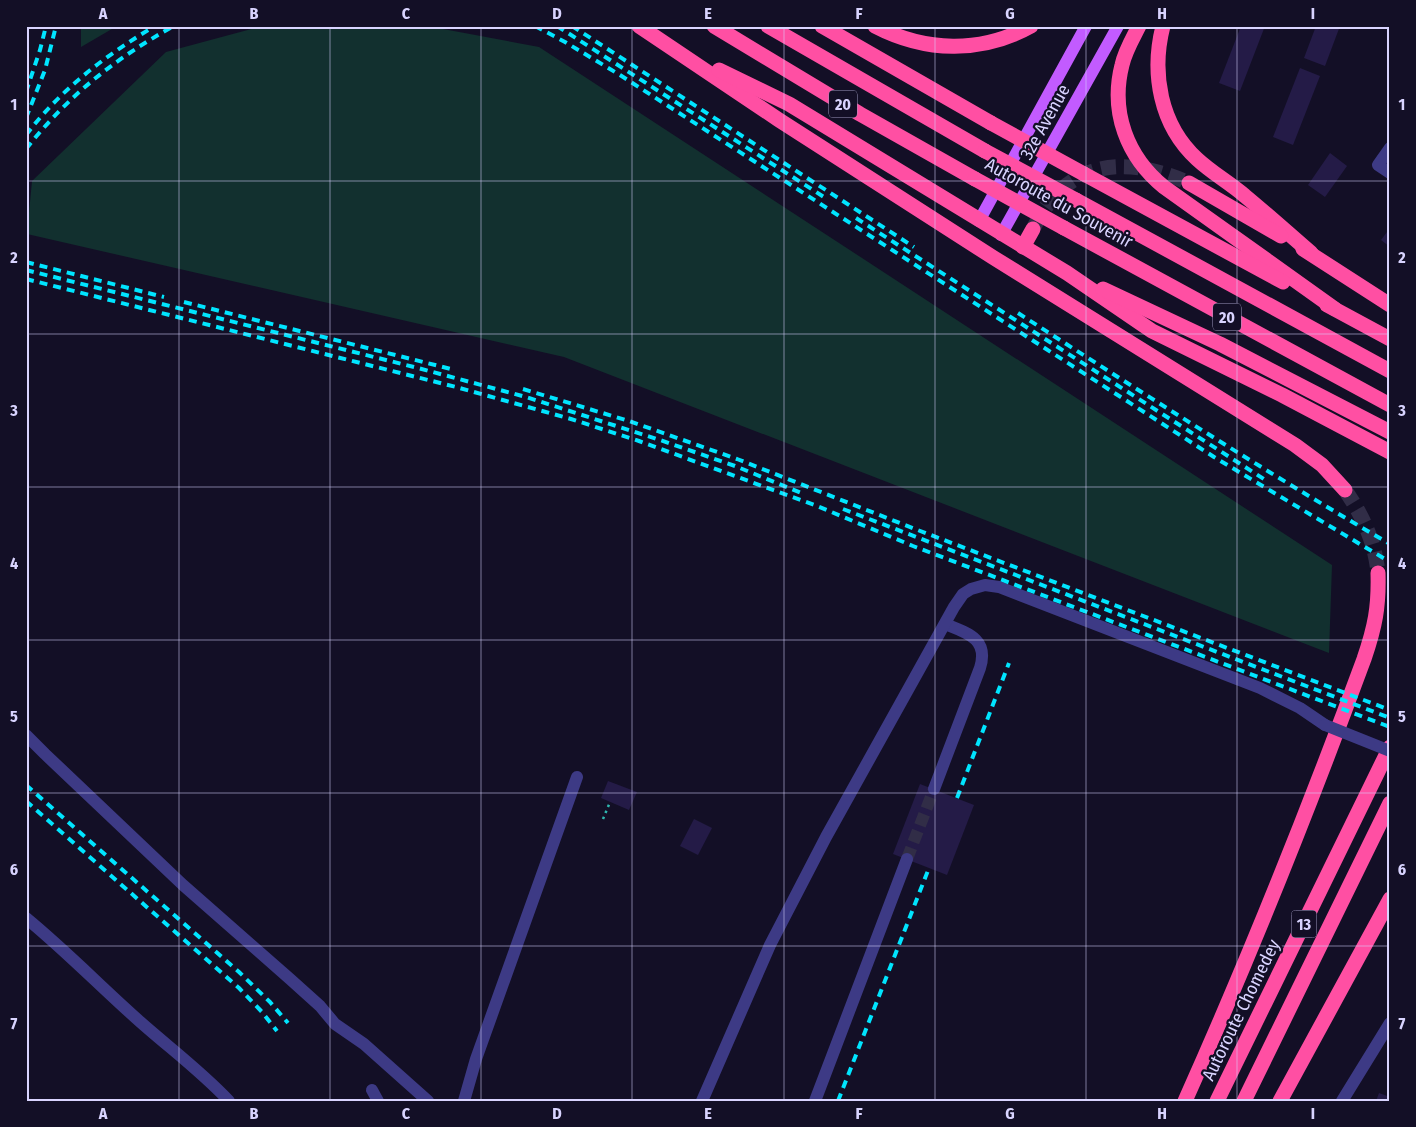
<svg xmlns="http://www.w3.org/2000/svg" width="1416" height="1127" font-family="'Fira Sans Condensed',sans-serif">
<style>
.green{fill:#12302f}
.building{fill:#241b47}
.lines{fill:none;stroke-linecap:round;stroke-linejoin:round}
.minor-tunnel{stroke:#312d47;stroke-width:12;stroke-dasharray:12 6;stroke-linecap:butt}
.highway-tunnel{stroke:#312d47;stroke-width:15;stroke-dasharray:15 8;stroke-linecap:butt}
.path{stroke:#2fb8b0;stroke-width:2.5;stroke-dasharray:2.5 4;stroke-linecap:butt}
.minor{stroke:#3d3a85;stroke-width:12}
.major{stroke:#c25bff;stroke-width:12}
.highway{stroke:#ff4fa3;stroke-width:15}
.rail{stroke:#00e5ff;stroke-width:4;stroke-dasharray:8 6;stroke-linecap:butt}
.minor-bridge{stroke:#3d3a85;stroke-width:12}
.highway-bridge{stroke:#ff4fa3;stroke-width:15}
.grid{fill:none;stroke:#d9d4ff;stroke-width:1;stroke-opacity:0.55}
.labels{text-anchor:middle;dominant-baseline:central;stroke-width:4.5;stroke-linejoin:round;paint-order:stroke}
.shield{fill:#130f26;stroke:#9e99be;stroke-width:1}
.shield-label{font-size:16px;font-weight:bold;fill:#d9d4ff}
.street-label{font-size:18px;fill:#d9d4ff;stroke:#130f26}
.neatline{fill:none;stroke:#d9d4ff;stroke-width:2}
.grid-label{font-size:16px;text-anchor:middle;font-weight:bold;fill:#d9d4ff}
</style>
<rect width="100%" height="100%" fill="#130f26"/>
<!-- green -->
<g class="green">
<path d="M 81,26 L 117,26 L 81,47 Z"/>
<path d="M 262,26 L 427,26 L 539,47 L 1332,565 L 1329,653 L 564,357 L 27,234 L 32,181 L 166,52 Z"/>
</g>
<!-- building -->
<g class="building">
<path d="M 1241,26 L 1265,26 L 1240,91 L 1219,83 Z"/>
<path d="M 1316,26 L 1340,26 L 1325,66 L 1304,58 Z"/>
<path d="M 1300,68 L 1320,76 L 1293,145 L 1273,137 Z"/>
<path d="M 1330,153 L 1347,166 L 1325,197 L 1308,185 Z"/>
<path d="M 1390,228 L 1390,247 L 1381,240 Z"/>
<path d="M 608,781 L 637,792 L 629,810 L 601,798 Z"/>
<path d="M 920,784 L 974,805 L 947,875 L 893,854 Z"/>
<path d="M 694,819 L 712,828 L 698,855 L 680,846 Z"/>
<path d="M 1379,1093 L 1390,1097 L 1390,1101 L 1376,1101 Z"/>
</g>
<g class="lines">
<!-- minor-tunnel -->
<path class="minor-tunnel" d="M 907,859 L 934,789"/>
<!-- highway-tunnel -->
<g class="highway-tunnel">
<path d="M 1034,227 C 1068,159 1125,155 1189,183"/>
<path d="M 1345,490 C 1363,516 1375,542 1378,573"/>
</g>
<!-- path -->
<path class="path" d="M 603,819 L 610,802"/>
<!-- minor -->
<g class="minor">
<path d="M 1390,148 L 1378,165 L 1390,173"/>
<path d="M 26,735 L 45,754 L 183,885 L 290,979 L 320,1006 L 335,1024 L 364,1044 L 428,1101"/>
<path d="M 934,789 L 980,668 C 989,639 968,633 945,624"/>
<path d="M 26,918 C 65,950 100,986 137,1019 C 167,1046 201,1071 229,1101"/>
<path d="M 372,1090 L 378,1101"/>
<path d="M 464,1101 L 476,1059 L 577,777"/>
<path d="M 702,1101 L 770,945 L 826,837 L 954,607 L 963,594 L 971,589 L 985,585 L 999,587 L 1260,688 L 1300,708 L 1325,725"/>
<path d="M 815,1101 L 907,859"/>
<path d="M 1342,1101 L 1390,1023"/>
</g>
<!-- major -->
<g class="major">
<path d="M 979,221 L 1086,26"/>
<path d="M 1001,235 L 1118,26"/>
</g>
<!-- highway -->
<g class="highway">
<path d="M 639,26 L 779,120 L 994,258 L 1295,445 L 1322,465 L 1345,490"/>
<path d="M 714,26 L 860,114 L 975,179"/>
<path d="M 768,26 L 985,151"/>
<path d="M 822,26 L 991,123"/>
<path d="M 875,26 C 925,52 981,54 1031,26"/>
<path d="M 1139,26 C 1133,38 1125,51 1122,65 C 1110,112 1127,157 1164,187 L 1335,309"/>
<path d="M 1163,26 C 1151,73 1160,125 1197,159 C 1212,173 1230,183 1245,196 C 1268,215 1289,234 1311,253"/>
<path d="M 719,70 L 789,104 L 1067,273 L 1152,331 L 1282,395 L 1390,452"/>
<path d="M 1084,174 L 1283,282"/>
<path d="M 1189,183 L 1281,236"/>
<path d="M 1076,200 L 1390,371"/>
<path d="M 1064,228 L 1390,405"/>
<path d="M 1023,247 L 1033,229"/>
<path d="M 1303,249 L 1390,305"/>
<path d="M 1103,289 L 1220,344 L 1390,432"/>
<path d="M 1327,305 L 1390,339"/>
<path d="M 1185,1101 C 1250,956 1309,808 1364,659 C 1375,627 1379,607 1378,573"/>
<path d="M 1217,1101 L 1390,747"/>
<path d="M 1244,1101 L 1390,803"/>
<path d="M 1280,1101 L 1390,899"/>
</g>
<!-- rail -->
<g class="rail">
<path d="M 535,26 L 565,42 L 620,75 L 1214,457 L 1390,562"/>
<path d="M 557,26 L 827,199"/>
<path d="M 572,26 L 914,247"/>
<path d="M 26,92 L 40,50 L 46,26"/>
<path d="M 26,118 L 45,70 L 56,26"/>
<path d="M 26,135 C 61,89 106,55 155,26"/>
<path d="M 26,149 C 68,96 114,59 174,26"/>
<path d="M 856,218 L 1267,481"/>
<path d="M 26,262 L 164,297"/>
<path d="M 26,270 L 418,368 L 526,397 L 660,440 L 735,466 L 804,494"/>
<path d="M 26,279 L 456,387 L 571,419 L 639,441 L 817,506 L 913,546 L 1390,727"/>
<path d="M 184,302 L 455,370"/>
<path d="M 1018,313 C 1141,392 1264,471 1390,544"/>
<path d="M 523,389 L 629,421 L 737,459 L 915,529 L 1390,710"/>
<path d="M 843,509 L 1390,718"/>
<path d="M 26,785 L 239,972 L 270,1002 L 288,1023"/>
<path d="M 957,798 L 1009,663"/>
<path d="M 26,801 L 239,988 L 262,1012 L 277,1031"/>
<path d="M 838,1101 L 929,868"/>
</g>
<!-- minor-bridge -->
<path class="minor-bridge" d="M 1325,725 L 1390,751"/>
<!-- highway-bridge -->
<g class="highway-bridge">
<path d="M 991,123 L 1084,174"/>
<path d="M 985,151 L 1076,200"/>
<path d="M 975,179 L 1064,228"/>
</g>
</g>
<!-- grid -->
<path class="grid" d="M 179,26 L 179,1101M 330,26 L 330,1101M 481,26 L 481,1101M 632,26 L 632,1101M 784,26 L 784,1101M 935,26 L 935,1101M 1086,26 L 1086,1101M 1237,26 L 1237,1101M 26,181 L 1390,181M 26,334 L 1390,334M 26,487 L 1390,487M 26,640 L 1390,640M 26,793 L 1390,793M 26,946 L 1390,946"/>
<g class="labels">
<!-- shield labels -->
<g class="shield">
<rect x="829" y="90.5" width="28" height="27" rx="4"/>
<rect x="1213" y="303.5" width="28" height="27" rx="4"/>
<rect x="1291.5" y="910.5" width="25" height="27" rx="4"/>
</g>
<g class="shield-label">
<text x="843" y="104">20</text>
<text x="1227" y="317">20</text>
<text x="1304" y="924">13</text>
</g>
<!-- street labels -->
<g class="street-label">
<text transform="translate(1045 122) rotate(-61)">32e Avenue</text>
<text transform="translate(1059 203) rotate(29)">Autoroute du Souvenir</text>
<text transform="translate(1241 1010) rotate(-64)">Autoroute Chomedey</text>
</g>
</g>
<!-- border -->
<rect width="1416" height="1127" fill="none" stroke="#130f26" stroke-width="55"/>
<rect x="28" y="28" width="1360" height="1072" class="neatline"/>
<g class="grid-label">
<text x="103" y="19">A</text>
<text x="254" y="19">B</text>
<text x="406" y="19">C</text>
<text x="557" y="19">D</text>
<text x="708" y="19">E</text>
<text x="859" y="19">F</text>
<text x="1010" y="19">G</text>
<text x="1162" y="19">H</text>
<text x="1313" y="19">I</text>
<text x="14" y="110">1</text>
<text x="1402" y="110">1</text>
<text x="14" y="263">2</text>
<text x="1402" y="263">2</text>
<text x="14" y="416">3</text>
<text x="1402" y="416">3</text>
<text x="14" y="569">4</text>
<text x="1402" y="569">4</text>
<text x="14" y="722">5</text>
<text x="1402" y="722">5</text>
<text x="14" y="875">6</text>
<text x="1402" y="875">6</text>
<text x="14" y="1029">7</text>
<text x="1402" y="1029">7</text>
<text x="103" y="1119">A</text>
<text x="254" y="1119">B</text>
<text x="406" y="1119">C</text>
<text x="557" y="1119">D</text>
<text x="708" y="1119">E</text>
<text x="859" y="1119">F</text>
<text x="1010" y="1119">G</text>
<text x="1162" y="1119">H</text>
<text x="1313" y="1119">I</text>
</g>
</svg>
